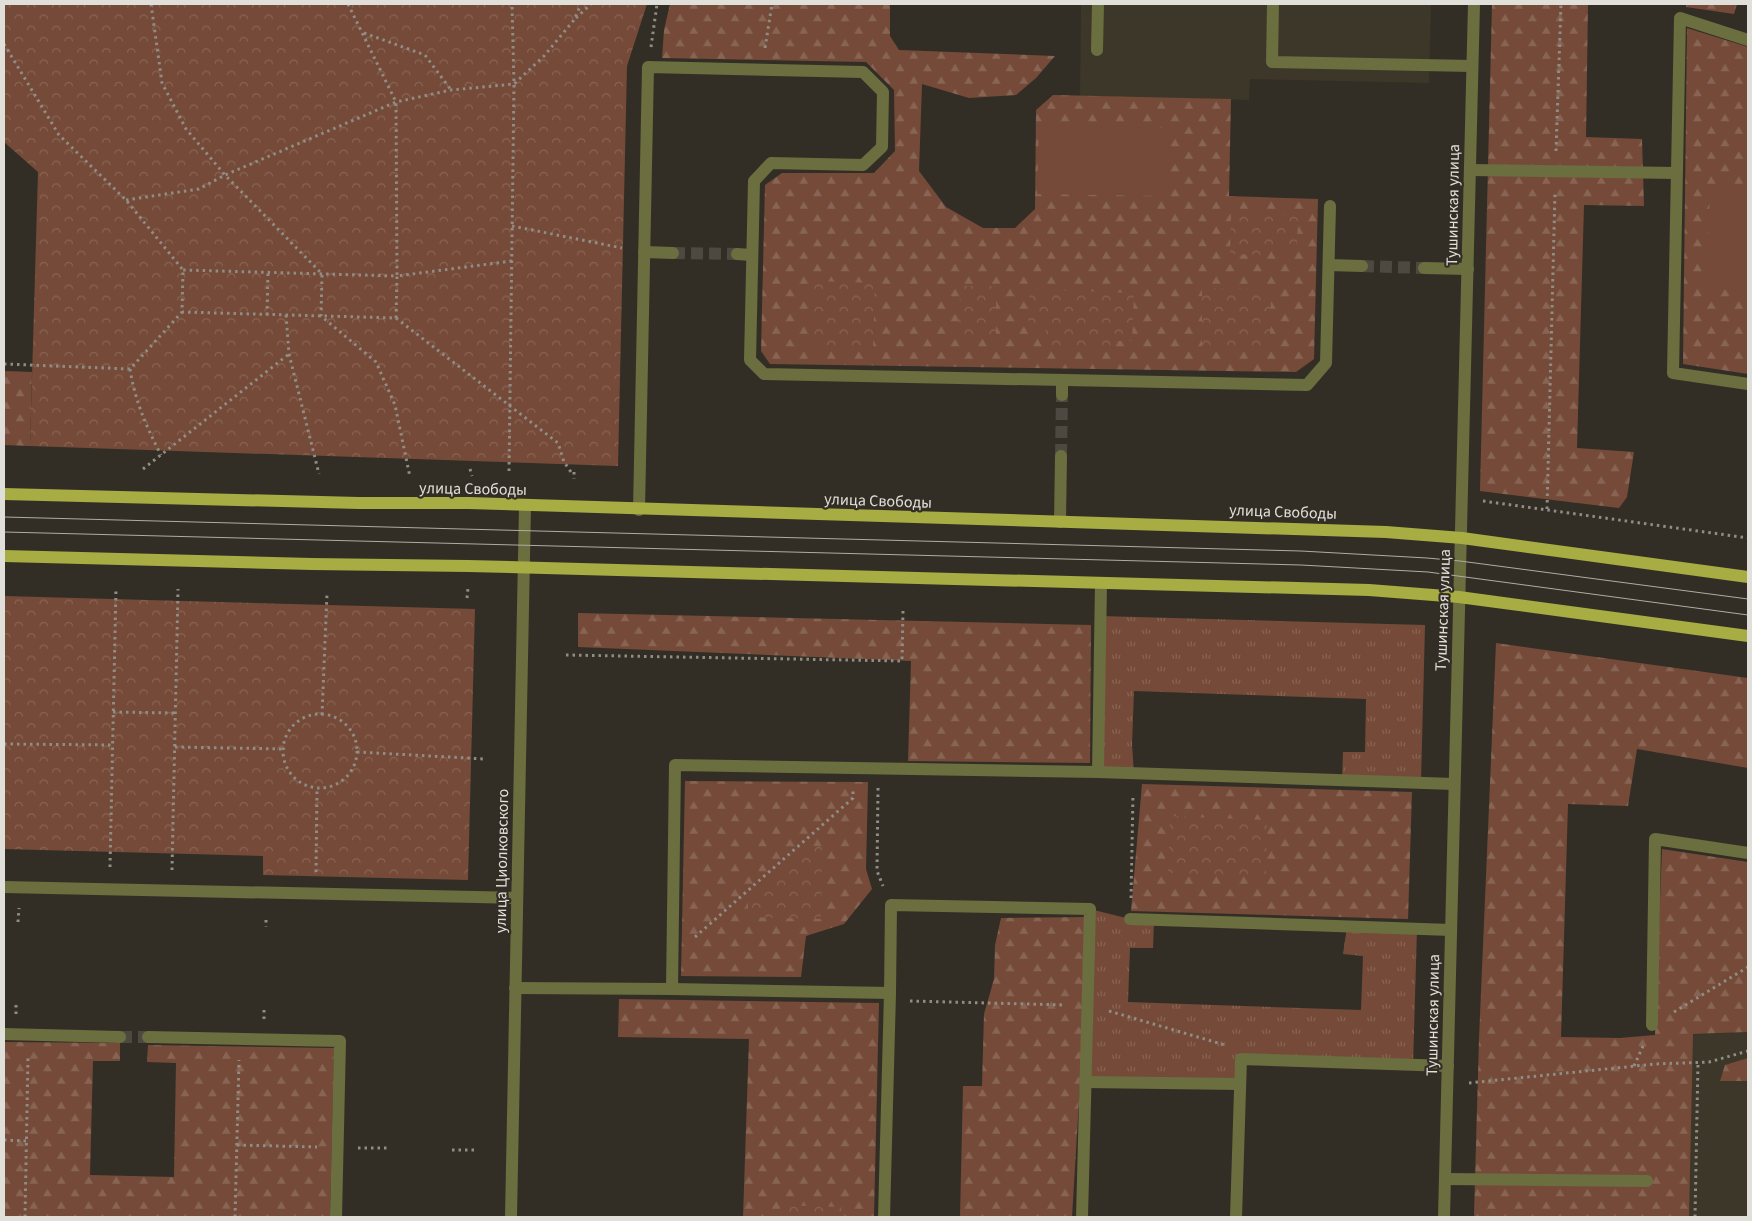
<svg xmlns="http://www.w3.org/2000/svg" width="1752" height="1221" font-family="'Source Sans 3',sans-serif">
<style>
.built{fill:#3c3728}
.grass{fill:url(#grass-tufts)}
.forest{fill:url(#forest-firs)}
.park{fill:url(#park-crowns)}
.garden{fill:#754a38}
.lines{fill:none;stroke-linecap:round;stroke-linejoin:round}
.minor-tunnel{stroke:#4c4941;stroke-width:12;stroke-dasharray:12 6;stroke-linecap:butt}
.path{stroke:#908d86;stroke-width:3;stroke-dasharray:2.5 4;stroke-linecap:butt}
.minor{stroke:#6b6e3f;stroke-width:12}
.major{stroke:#a7ac43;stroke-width:12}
.tram{stroke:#afaca5;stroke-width:1}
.labels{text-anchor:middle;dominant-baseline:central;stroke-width:4.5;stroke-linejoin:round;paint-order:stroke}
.street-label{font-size:16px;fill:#e1dfd9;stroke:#322e26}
</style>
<defs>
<pattern id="grass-tufts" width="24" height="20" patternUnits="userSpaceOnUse" patternTransform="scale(1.25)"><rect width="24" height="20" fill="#754a38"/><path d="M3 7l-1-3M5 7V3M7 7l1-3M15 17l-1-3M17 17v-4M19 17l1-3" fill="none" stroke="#886454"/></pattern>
<pattern id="forest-firs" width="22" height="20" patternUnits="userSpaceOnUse" patternTransform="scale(1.25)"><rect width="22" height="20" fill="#754a38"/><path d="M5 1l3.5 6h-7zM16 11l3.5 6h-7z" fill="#886454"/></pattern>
<pattern id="park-crowns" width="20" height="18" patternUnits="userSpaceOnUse" patternTransform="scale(1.25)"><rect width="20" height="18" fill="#754a38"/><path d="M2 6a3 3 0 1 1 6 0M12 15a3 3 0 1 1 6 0" fill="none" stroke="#886454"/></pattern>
</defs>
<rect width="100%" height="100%" fill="#322e26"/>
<!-- built -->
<g class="built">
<path d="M 1081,4 L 1431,4 L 1429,83 L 1250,79 L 1249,100 L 1080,96 Z"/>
<path d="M 1748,1032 L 1748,1217 L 1474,1217 L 1477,1099 L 1655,1036 Z"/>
</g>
<!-- grass -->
<g class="grass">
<path d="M 1100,616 L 1425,625 L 1421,783 L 1342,780 L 1343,752 L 1365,752 L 1366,699 L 1134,691 L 1132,744 L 1134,774 L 1098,772 Z"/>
<path d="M 1090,909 L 1130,919 L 1154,920 L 1153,948 L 1130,948 L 1128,1002 L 1361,1010 L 1363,956 L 1343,954 L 1347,927 L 1417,929 L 1413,1065 L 1242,1059 L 1240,1084 L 1085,1082 Z"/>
</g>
<!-- forest -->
<g class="forest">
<path d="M 670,4 L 890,4 L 890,36 L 899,50 L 1055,56 L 1036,78 L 1016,95 L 969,98 L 922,84 L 919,171 L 946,207 L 983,228 L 1015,228 L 1035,209 L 1036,110 L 1053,95 L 1231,99 L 1229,196 L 1318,199 L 1314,359 L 1296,372 L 770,364 L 761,351 L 765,185 L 782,173 L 874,173 L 895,151 L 894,90 L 866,62 L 662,58 L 664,30 Z"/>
<path d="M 1492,4 L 1588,4 L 1586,137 L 1642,139 L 1644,206 L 1584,205 L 1577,448 L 1634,452 L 1627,497 L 1619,508 L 1480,491 Z"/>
<path d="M 1686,4 L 1737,4 L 1734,14 L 1686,7 Z"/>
<path d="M 1687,28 L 1748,47 L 1748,374 L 1683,364 Z"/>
<path d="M 4,371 L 32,372 L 30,446 L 4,445 Z"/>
<path d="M 578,613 L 1091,625 L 1090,763 L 908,761 L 911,661 L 578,647 Z"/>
<path d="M 1496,643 L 1748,678 L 1748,768 L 1637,749 L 1628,806 L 1568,804 L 1561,1037 L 1620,1038 L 1655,1035 L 1662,849 L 1748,862 L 1748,1032 L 1693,1034 L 1689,1217 L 1474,1217 L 1479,1039 Z"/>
<path d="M 685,781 L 868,782 L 866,869 L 872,889 L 844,924 L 806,936 L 801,977 L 681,976 Z"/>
<path d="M 1142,784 L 1412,792 L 1408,919 L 1131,911 Z"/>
<path d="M 1090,917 L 1072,1217 L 960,1217 L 963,1086 L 982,1086 L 984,1014 L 994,979 L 995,945 L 1001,918 Z"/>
<path d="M 619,999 L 879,1003 L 874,1217 L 743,1217 L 749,1039 L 618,1037 Z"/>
<path d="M 4,1042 L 120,1043 L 120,1061 L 93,1061 L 90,1175 L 174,1177 L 176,1063 L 147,1062 L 148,1045 L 334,1048 L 330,1217 L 4,1217 Z"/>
<path d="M 1748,1058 L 1748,1081 L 1720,1081 L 1725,1065 Z"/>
</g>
<!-- park -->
<g class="park">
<path d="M 4,4 L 647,4 L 627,66 L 618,466 L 30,446 L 38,172 L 4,142 Z"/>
<path d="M 1231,213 L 1298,215 L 1297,249 L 1266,248 L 1266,255 L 1230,254 Z"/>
<path d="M 812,281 L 875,283 L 873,350 L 810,349 Z"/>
<path d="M 960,286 L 996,286 L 996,335 L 959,335 Z"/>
<path d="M 1202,288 L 1271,289 L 1270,351 L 1202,350 Z"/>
<path d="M 1030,289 L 1134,293 L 1132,341 L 1113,341 L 1112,352 L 1045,349 L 1046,327 L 1028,326 Z"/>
<path d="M 4,596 L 475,609 L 468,880 L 263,875 L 263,856 L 4,849 Z"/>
<path d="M 1170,816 L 1267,820 L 1266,877 L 1168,873 Z"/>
<path d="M 808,846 L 822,846 L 821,919 L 748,917 L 748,897 Z"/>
<path d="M 781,1205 L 842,1207 L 841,1217 L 780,1217 Z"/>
</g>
<!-- garden -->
<g class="garden">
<path d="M 1039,125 L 1170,128 L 1168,196 L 1037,194 Z"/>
<path d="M 1711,185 L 1748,188 L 1748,292 L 1704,288 Z"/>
</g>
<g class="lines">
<!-- minor-tunnel -->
<g class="minor-tunnel">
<path d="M 673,253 L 737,254"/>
<path d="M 1362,266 L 1424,268"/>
<path d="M 1061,456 L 1062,395"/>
<path d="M 120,1037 L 148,1037"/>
</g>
<!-- path -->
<g class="path">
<path d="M 151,4 L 162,83 L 186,129 L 225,175 L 322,274 L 321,316 L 376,362 L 395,405 L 410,477"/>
<path d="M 348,4 L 396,102 L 397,276 L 512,261"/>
<path d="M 576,18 L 591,4"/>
<path d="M 364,33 L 425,55 L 451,90"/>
<path d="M 4,44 L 59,135 L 126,200 L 183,270 L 182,312 L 396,318 L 397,276 L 183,270"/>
<path d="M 651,47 L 657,4"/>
<path d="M 765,48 L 772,4"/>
<path d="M 1556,151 L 1561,4"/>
<path d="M 126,200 L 199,189 L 225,175 L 396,102 L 451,90 L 514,84 L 544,56 L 574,20 L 581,4"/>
<path d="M 512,226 L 622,248"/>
<path d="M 267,315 L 268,273"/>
<path d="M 286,315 L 289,354 L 319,474"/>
<path d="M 396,318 L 558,443 L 564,462 L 571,472"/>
<path d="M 4,364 L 130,369 L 182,312"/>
<path d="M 130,369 C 135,401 146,426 161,455"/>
<path d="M 143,469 L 289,354"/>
<path d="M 470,469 L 472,476"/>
<path d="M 509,471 L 514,84 L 512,4"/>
<path d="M 574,472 L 574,479"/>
<path d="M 1483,501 L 1748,538"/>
<path d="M 1547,509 L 1555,192"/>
<path d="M 467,598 L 468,588"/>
<path d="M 566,655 L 902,661 L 903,610"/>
<path d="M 113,712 L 175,713"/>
<circle cx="320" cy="751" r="37"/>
<path d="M 322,715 L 327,594"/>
<path d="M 4,744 L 113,745"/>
<path d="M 175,747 L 283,749"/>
<path d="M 357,752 L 485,759"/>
<path d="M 878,788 L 877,871 L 883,886"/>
<path d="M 110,867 L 116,588"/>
<path d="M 172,870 L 178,589"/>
<path d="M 316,872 L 317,788"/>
<path d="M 1131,898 L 1133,794"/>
<path d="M 266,920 L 266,927"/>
<path d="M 18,922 L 19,908"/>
<path d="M 695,937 L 853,798 L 853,790"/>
<path d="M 910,1001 L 1066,1005"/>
<path d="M 1109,1011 L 1225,1045"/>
<path d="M 1674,1012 L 1748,967"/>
<path d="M 16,1014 L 16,1002"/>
<path d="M 264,1019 L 264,1007"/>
<path d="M 1634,1066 L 1644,1044"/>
<path d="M 1469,1083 L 1655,1064 L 1709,1062 L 1748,1051"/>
<path d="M 4,1140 L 26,1141"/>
<path d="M 237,1145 L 317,1147"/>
<path d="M 358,1148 L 387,1148"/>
<path d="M 452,1150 L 476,1150"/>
<path d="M 25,1217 L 28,1056"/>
<path d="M 235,1217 L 239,1060"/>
<path d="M 1695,1217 L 1698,1062"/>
</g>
<!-- minor -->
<g class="minor">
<path d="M 1273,4 L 1272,62 L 1472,66"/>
<path d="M 1748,40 L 1680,18 L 1673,373 L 1748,384"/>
<path d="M 1097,50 L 1098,4"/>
<path d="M 1470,170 L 1676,173"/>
<path d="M 644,252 L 673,253"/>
<path d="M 737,254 L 752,255"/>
<path d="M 1329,265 L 1362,266"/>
<path d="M 1424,268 L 1468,269"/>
<path d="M 1062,395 L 1062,380"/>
<path d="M 639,510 L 648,67 L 863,72 L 883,92 L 882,147 L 863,165 L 771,163 L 754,181 L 750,360 L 764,374 L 1307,385 L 1326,363 L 1330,206"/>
<path d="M 1060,522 L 1061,456"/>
<path d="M 1098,772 L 1101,583"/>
<path d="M 4,887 L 517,898"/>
<path d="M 1130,919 L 1451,930"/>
<path d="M 515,988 L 672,989 L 890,993 L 891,905 L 1090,909 L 1082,1217"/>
<path d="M 672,989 L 675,765 L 1098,772 L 1454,784"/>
<path d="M 1652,1025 L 1655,839 L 1748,853"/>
<path d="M 4,1034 L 120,1037"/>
<path d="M 148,1037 L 340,1041 L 336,1217"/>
<path d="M 1085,1082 L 1240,1084"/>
<path d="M 1445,1179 L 1647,1181"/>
<path d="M 511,1217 L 525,506"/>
<path d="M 884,1217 L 890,993"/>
<path d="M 1236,1217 L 1241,1059 L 1448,1066"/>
<path d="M 1444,1217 L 1474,4"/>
</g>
<!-- major -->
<g class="major">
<path d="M 4,494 L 359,503 L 469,503 L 1386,532 L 1462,538 L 1748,577"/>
<path d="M 4,556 L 312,564 L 468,566 L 1369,590 L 1459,597 L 1748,636"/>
</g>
<!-- tram -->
<g class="tram">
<path d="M 4,517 L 1301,551 L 1427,558 L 1460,561 L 1748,599"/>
<path d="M 4,532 L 1301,565 L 1428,572 L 1748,615"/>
</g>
</g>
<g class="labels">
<!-- street labels -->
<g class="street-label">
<text transform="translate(1453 205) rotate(-89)">Тушинская улица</text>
<text transform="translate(473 489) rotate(1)">улица Свободы</text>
<text transform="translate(878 501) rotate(2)">улица Свободы</text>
<text transform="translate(1283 512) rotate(2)">улица Свободы</text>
<text transform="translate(1443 610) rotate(-88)">Тушинская улица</text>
<text transform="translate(502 861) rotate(-89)">улица Циолковского</text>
<text transform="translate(1433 1015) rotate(-89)">Тушинская улица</text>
</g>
</g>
<!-- border -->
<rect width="1752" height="1221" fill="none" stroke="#e1dfd9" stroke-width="10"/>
</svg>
